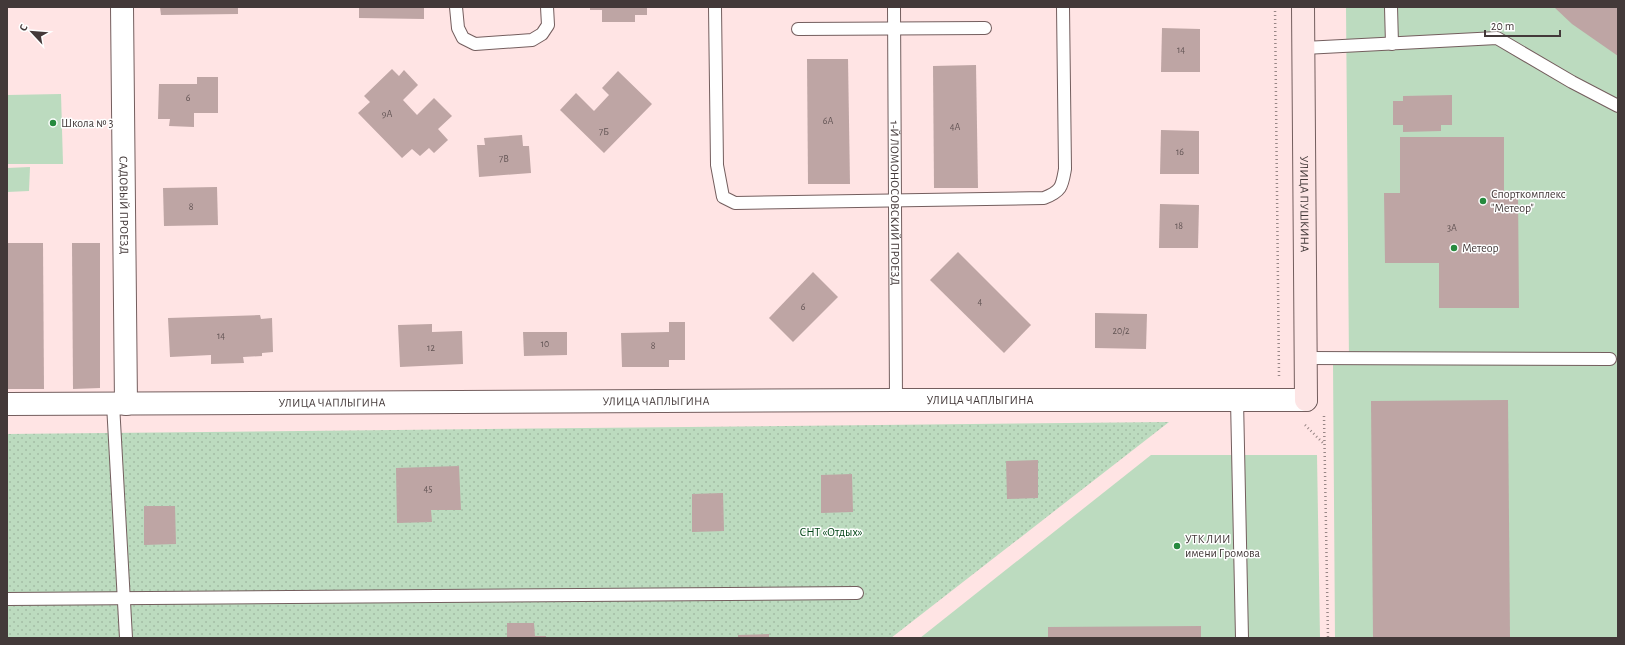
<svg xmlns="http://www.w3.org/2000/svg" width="1625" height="645" font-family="'Alegreya Sans',sans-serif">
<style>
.green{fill:#bcdbbf}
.garden{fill:url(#garden-dots)}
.building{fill:#bea5a4}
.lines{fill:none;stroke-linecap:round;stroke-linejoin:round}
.lane-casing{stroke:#745e5e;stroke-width:14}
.street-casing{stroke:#745e5e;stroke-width:24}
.secondary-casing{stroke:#745e5e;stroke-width:24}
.path{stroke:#988686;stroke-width:2.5;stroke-dasharray:1 3;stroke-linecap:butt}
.lane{stroke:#fff;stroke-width:12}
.street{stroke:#fff;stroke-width:22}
.secondary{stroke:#fde5e5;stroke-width:22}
.poi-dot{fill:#268a3e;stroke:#fff;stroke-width:1.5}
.labels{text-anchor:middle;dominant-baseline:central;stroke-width:3;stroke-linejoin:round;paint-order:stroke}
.number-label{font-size:10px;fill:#625454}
.poi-label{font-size:12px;fill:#433939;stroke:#fff;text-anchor:start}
.street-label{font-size:12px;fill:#433939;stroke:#fff}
.park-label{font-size:12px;fill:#014416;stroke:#fff}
</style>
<defs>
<pattern id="garden-dots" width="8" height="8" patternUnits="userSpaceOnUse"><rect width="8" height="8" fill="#bcdbbf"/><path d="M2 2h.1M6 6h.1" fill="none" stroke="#a3bda5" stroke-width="1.8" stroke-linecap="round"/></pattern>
</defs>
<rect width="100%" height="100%" fill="#ffe4e4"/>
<!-- green -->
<g class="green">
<path d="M 1346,7 L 1618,7 L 1618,638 L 1335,638 L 1333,363 L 1349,362 Z"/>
<path d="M 61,94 L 63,164 L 7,164 L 7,95 Z"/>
<path d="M 30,167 L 29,191 L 7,192 L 7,168 Z"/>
<path d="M 1151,455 L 1317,455 L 1320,638 L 920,638 Z"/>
</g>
<!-- garden -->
<path class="garden" d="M 1169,422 L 891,638 L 7,638 L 7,434 Z"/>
<!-- building -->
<g class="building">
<path d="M 160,7 L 238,7 L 238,14 L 161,15 Z"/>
<path d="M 359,7 L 424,7 L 424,19 L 359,18 Z"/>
<path d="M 590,7 L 647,7 L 647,15 L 635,15 L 635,22 L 602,22 L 602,10 L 590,10 Z"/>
<path d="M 1554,7 L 1618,7 L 1618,56 L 1572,24 Z"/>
<path d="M 1162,28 L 1200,29 L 1200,72 L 1161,72 Z"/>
<path d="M 807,59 L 848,59 L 850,184 L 808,184 Z"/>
<path d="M 976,65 L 978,188 L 934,188 L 933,66 Z"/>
<path d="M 392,69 L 399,76 L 404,70 L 418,85 L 403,100 L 417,115 L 434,98 L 452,116 L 438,129 L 448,140 L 434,153 L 429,148 L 420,156 L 412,149 L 402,158 L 358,113 L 370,102 L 364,96 Z"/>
<path d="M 618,71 L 652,104 L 604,153 L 560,110 L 576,93 L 594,111 L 609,95 L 602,88 Z"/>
<path d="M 197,77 L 218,77 L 218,113 L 194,113 L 194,127 L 169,126 L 170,119 L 158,119 L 159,84 L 197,84 Z"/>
<path d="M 1452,95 L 1452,125 L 1441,125 L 1441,131 L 1403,132 L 1403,125 L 1393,125 L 1393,101 L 1403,101 L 1403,96 Z"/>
<path d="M 1161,130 L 1199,131 L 1199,174 L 1160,174 Z"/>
<path d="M 522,135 L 523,146 L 529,146 L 531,173 L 479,177 L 477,145 L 485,145 L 484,138 Z"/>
<path d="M 1400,137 L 1504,137 L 1504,191 L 1518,191 L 1519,308 L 1439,308 L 1439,263 L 1385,263 L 1384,193 L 1400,193 Z"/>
<path d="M 217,187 L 218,225 L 164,226 L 163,188 Z"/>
<path d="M 1160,204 L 1199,205 L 1198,248 L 1159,248 Z"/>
<path d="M 7,243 L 43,243 L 44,389 L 7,389 Z"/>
<path d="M 72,243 L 100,243 L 100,388 L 73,389 Z"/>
<path d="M 958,252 L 1031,325 L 1004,353 L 930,280 Z"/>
<path d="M 813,272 L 838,297 L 793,342 L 769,318 Z"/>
<path d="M 1095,313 L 1147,314 L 1146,349 L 1095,348 Z"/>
<path d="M 260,315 L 261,319 L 272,318 L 273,352 L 262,353 L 262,356 L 243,357 L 244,363 L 211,364 L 211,355 L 170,357 L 168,318 Z"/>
<path d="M 669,322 L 685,322 L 685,360 L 669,360 L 669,367 L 622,367 L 621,333 L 669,332 Z"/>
<path d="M 432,324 L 432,332 L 462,331 L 463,364 L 400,367 L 398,325 Z"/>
<path d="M 523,332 L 567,332 L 567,355 L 524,356 Z"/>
<path d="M 1508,400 L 1510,638 L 1373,638 L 1371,401 Z"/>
<path d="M 1038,460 L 1038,498 L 1007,499 L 1006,461 Z"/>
<path d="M 459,466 L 461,510 L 431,510 L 432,522 L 397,523 L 396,468 Z"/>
<path d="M 852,474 L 853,512 L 821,513 L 821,475 Z"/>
<path d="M 723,493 L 724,531 L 692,532 L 692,494 Z"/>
<path d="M 144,506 L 175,506 L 176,544 L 144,545 Z"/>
<path d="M 507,623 L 534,623 L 535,636 L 546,636 L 546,638 L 507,638 Z"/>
<path d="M 1201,626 L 1201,638 L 1048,638 L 1048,627 Z"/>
<path d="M 769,634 L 769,638 L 738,638 L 738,635 Z"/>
</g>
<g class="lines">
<!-- lane casing -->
<g class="lane-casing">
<g id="lane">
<path d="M 456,7 L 458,28 L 463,38 L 475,44 L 532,40 L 542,34 L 548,25 L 547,7"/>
<path d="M 715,7 L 717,165 L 723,197 L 735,203 L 1044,198 C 1062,191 1062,186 1065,169 L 1063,7"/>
<path id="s1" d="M 894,7 L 896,400"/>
<path d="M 1391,7 L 1392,44"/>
<path d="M 798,29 L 985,28"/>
<path d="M 1304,48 L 1497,38 L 1572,82 L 1618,106"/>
<path d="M 1305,358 L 1610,359"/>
<path d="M 1237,400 L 1242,638"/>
<path d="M 113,404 L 126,638"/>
<path d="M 7,599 L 857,593"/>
</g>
</g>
<!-- street casing -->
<g class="street-casing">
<g id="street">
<path id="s2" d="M 122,7 L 126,404"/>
<path id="s3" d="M 7,404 L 896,400 L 1306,400"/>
</g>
</g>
<!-- secondary casing -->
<g class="secondary-casing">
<g id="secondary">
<path id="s4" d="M 1303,7 L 1306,400"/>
</g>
</g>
<!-- path -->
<g class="path">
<path d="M 1275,7 L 1279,376"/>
<path d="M 1324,416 L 1328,638"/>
<path d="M 1305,425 L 1324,444"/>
</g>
<!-- lane -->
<use href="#lane" class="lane"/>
<!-- street -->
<use href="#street" class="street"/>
<!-- secondary -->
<use href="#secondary" class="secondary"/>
</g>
<!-- markers -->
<g class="poi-dot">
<circle cx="53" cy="123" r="4"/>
<circle cx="1483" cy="201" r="4"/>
<circle cx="1454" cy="248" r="4"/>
<circle cx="1177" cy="546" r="4"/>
</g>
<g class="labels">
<!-- number labels -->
<g class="number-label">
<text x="1181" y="50">14</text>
<text x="188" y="98">6</text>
<text x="387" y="114">9А</text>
<text x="828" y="121">6А</text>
<text x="955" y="127">4А</text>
<text x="604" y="132">7Б</text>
<text x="1180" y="152">16</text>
<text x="504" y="159">7В</text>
<text x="191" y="207">8</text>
<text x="1179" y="226">18</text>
<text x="1452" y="228">3А</text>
<text x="980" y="302">4</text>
<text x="803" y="307">6</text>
<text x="1121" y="331">20/2</text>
<text x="221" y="336">14</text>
<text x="545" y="344">10</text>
<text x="653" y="346">8</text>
<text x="431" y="348">12</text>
<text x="428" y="489">45</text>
</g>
<!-- poi labels -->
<g class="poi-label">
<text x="61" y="123">Школа № 3</text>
<text x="1491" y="194">Спорткомплекс<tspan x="1491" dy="14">"Метеор"</tspan></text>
<text x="1462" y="248">Метеор</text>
<text x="1185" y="539">УТК ЛИИ<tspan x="1185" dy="14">имени Громова</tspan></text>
</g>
<!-- street labels -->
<g class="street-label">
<text stroke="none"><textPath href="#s1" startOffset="196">1-Й ЛОМОНОСОВСКИЙ ПРОЕЗД</textPath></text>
<text stroke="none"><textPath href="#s4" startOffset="197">УЛИЦА ПУШКИНА</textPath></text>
<text stroke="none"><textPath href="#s2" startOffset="198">САДОВЫЙ ПРОЕЗД</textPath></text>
<text stroke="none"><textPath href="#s3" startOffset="973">УЛИЦА ЧАПЛЫГИНА</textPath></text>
<text stroke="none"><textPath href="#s3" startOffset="649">УЛИЦА ЧАПЛЫГИНА</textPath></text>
<text stroke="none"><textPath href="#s3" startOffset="325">УЛИЦА ЧАПЛЫГИНА</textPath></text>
</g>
<!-- park labels -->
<g class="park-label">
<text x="831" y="532">СНТ «Отдых»</text>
</g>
</g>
<!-- border -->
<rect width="1625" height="645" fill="none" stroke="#433939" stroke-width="16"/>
<!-- north arrow -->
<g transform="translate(32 32) rotate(296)" stroke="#ffffff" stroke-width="3" paint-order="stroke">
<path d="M0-3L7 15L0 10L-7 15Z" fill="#433939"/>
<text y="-6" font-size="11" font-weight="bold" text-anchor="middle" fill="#433939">С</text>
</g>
<!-- scale -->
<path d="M1485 30v6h75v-6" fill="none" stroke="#433939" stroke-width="2"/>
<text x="1491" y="30" font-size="12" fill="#433939" stroke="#ffffff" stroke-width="3" paint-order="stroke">20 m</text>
</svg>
